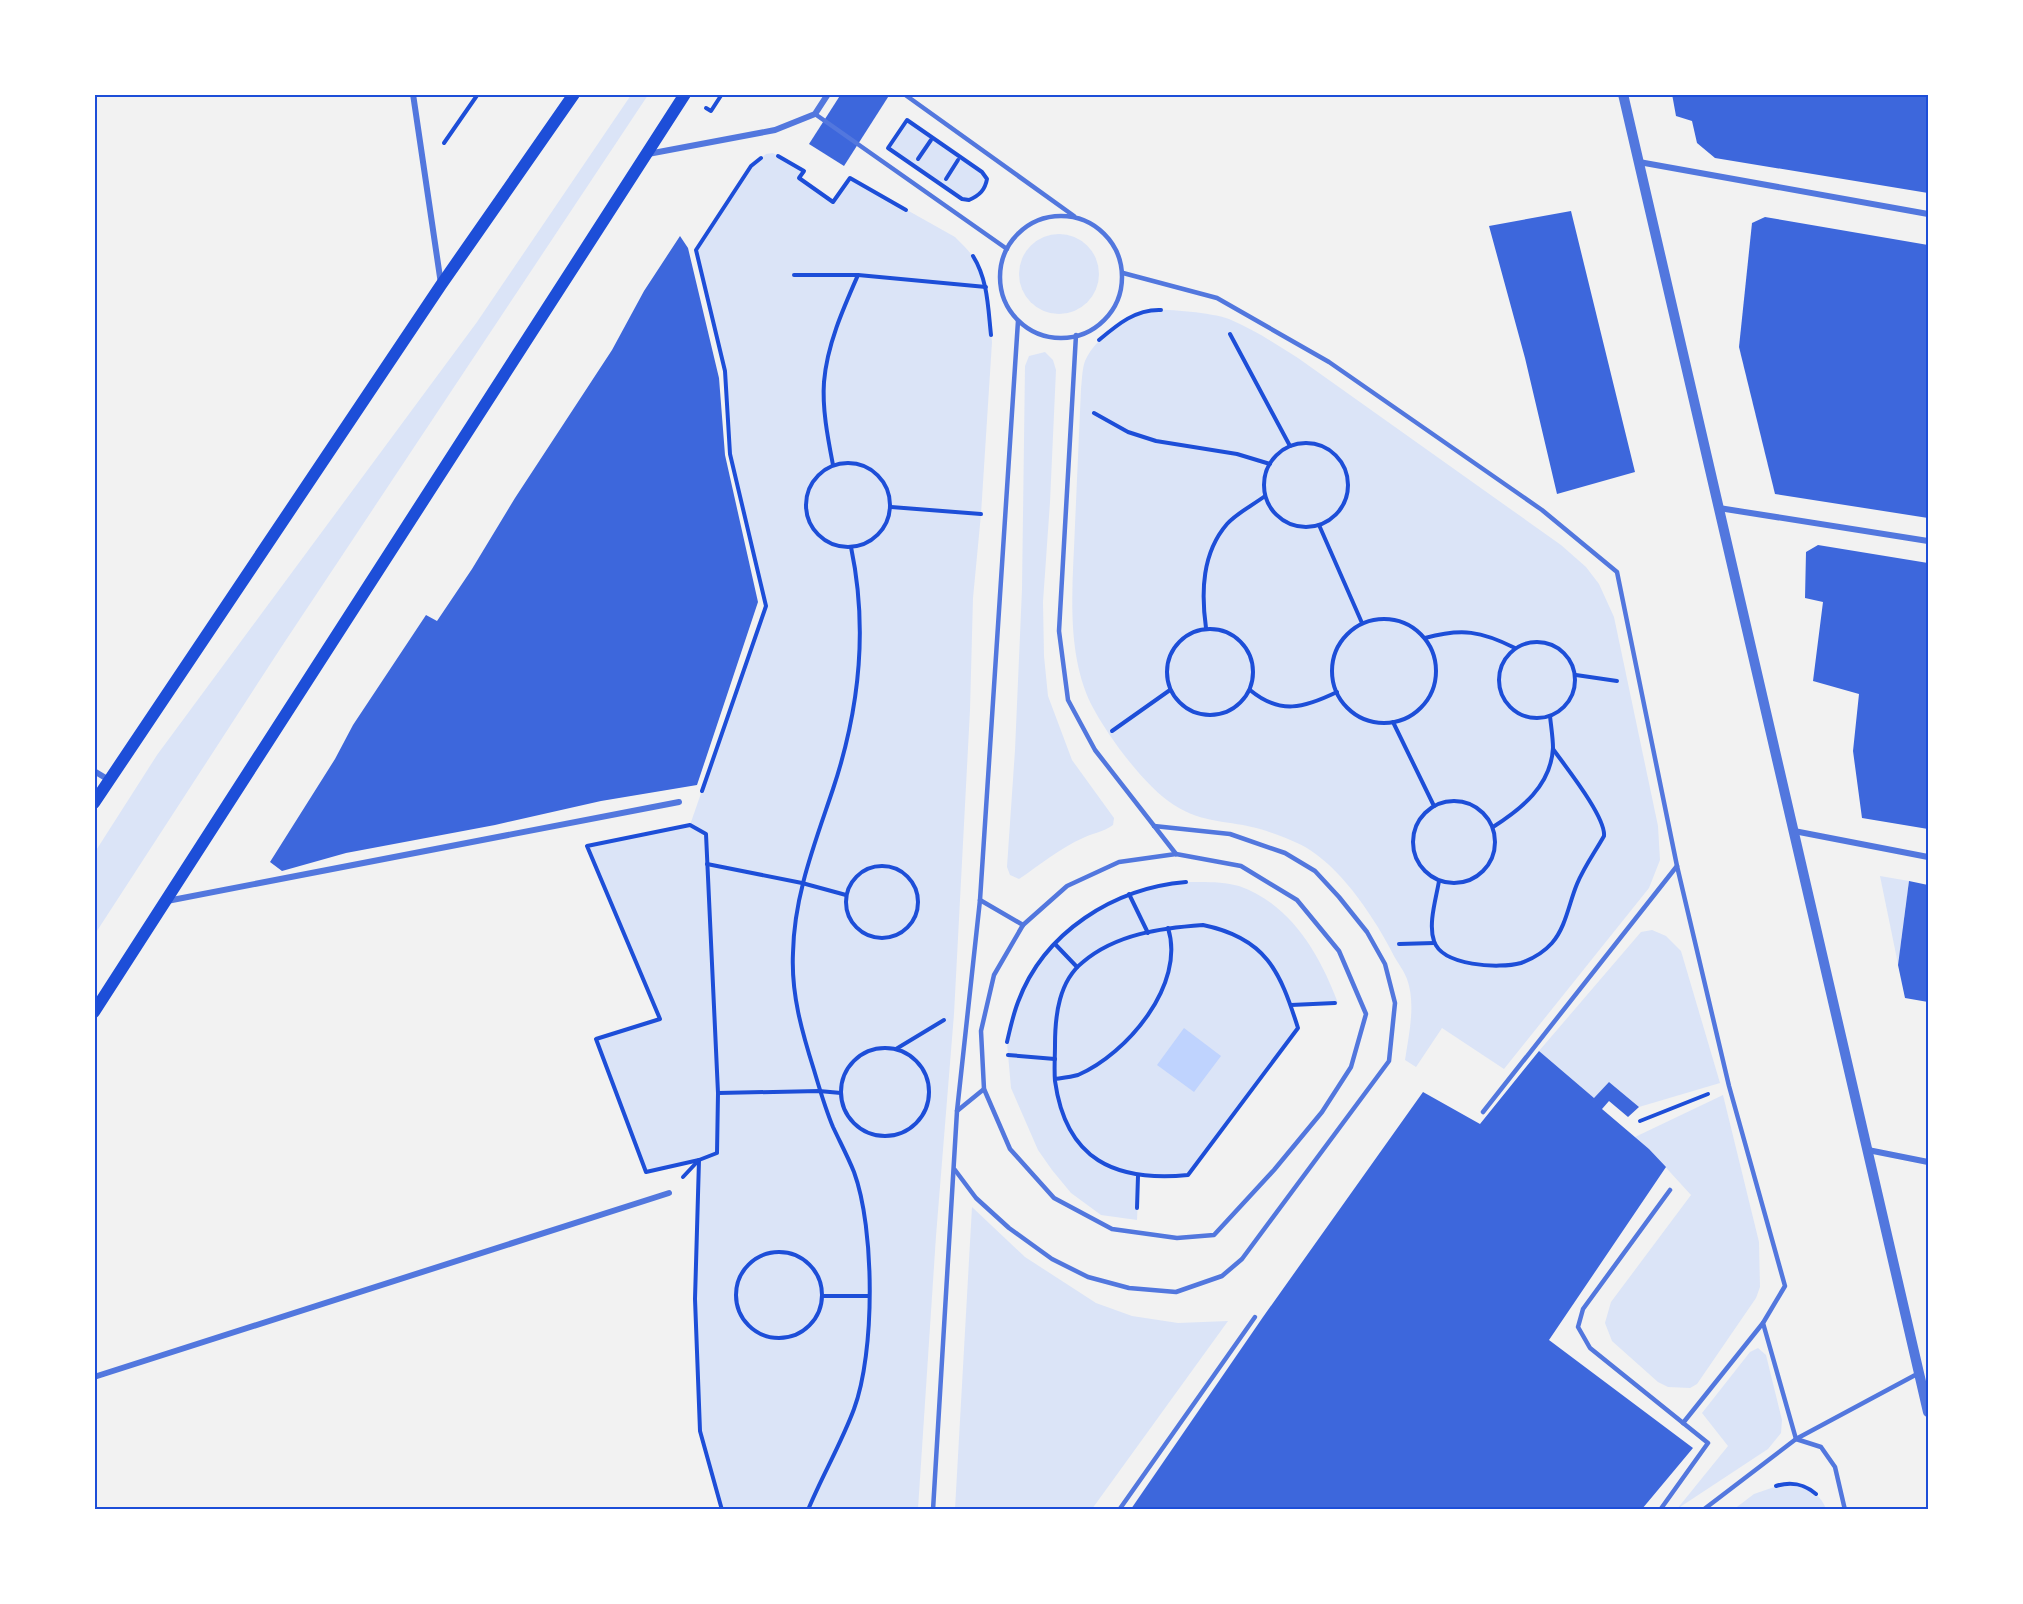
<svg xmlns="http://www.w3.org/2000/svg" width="2023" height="1604" font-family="'DM Sans',sans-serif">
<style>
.green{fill:#dbe4f7}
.water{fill:#bfd3fe}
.building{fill:#3d67dc}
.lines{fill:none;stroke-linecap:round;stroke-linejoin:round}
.path{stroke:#1d4ed8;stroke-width:4}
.service{stroke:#5277de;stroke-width:4.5}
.minor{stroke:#5277de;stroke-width:6}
.tertiary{stroke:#5277de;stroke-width:10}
.secondary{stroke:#1d4ed8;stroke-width:12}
.neatline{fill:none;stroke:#1d4ed8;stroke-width:2}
</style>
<rect width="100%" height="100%" fill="#f2f2f2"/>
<!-- green -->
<g class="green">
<path d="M 631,95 L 648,95 L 282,646 L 95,934 L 95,852 L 157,755 L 477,322 Z"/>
<path d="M 907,120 L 982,172 L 987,179 L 986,187 L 969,200 L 962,199 L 888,148 Z"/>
<path d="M 773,153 L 804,171 L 799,178 L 833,202 L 850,178 L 955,237 L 964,246 L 973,256 L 986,287 L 992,342 L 981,514 L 973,598 L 970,710 L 954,1014 L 936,1236 L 918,1509 L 722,1509 L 700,1431 L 695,1299 L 699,1161 L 646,1172 L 596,1039 L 660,1019 L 587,846 L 690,825 L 766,606 L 730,454 L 725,371 L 696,250 L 751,166 L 766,154 Z"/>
<circle cx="1059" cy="274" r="40"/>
<path d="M 1150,309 C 1171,310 1210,312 1229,319 C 1253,329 1276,344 1298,358 L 1561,545 L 1586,567 L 1599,584 L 1614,617 L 1658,826 L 1660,860 L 1649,888 L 1504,1069 L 1442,1028 L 1416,1067 L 1405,1060 C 1409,1034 1416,1004 1407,979 C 1404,971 1398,963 1394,956 C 1376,920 1344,872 1310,850 C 1296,841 1276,834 1260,829 C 1229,820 1203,824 1174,805 C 1144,786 1107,735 1091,704 C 1065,650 1073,583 1075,525 C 1077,480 1079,435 1081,389 C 1082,381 1082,369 1085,361 C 1098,333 1125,322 1150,309 Z"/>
<path d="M 1045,352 L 1053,360 L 1056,370 L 1050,502 L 1043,602 L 1044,656 L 1048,696 L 1072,760 L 1114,818 L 1113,825 C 1104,832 1093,833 1083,838 C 1060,848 1040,865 1019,879 L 1010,875 L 1007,867 L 1015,750 L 1022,589 L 1025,366 L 1029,356 Z"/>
<path d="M 1880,876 L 1909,881 L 1898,964 Z"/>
<path d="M 1184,882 C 1202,882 1222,881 1239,886 C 1291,904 1320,955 1338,1003 L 1291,1005 L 1298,1028 L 1188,1175 L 1139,1176 L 1137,1220 L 1101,1215 L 1071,1193 L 1052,1170 L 1038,1150 L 1011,1088 L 1007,1043 L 1012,1019 L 1027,983 L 1055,944 L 1077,924 L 1129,894 Z"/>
<path d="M 1652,930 L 1666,936 L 1681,951 L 1720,1083 L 1639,1107 L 1609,1082 L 1594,1098 L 1539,1051 L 1641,932 Z"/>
<path d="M 1723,1095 L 1759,1242 L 1760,1287 L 1756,1298 L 1697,1384 L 1690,1388 L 1668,1387 L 1658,1382 L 1612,1341 L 1605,1323 L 1611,1302 L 1691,1195 L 1649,1149 L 1635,1137 Z"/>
<path d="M 972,1207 L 1025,1257 L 1096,1303 L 1132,1316 L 1178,1323 L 1228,1321 L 1092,1509 L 955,1509 Z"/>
<path d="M 1758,1348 L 1766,1355 L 1782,1420 L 1781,1433 L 1768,1449 L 1677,1509 L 1728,1446 L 1702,1413 L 1750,1352 Z"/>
<path d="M 1786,1483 C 1804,1485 1819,1491 1826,1509 L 1733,1510 L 1754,1494 Z"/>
</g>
<!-- water -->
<path class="water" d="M 1184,1028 L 1221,1056 L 1194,1092 L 1157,1065 Z"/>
<!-- building -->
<g class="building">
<path d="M 841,94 L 890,94 L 844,166 L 809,144 Z"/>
<path d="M 1672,94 L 1928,94 L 1928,193 L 1715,158 L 1697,143 L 1692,121 L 1676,116 Z"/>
<path d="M 1571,211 L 1635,472 L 1557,494 L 1525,358 L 1489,226 Z"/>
<path d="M 1765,217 L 1928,245 L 1928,518 L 1775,494 L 1739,347 L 1752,223 Z"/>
<path d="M 680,236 L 688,248 L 719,378 L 725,455 L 758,602 L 697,785 L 601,801 L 495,825 L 346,853 L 282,871 L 270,862 L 335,759 L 353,725 L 426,615 L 437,621 L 472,569 L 515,498 L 612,350 L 644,291 Z"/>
<path d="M 1818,545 L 1928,563 L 1928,829 L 1862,818 L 1853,751 L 1859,694 L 1813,681 L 1823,602 L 1805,598 L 1806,552 Z"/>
<path d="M 1909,881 L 1928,885 L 1928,1002 L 1905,998 L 1898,965 Z"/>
<path d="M 1539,1051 L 1594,1098 L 1609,1082 L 1639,1107 L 1628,1117 L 1609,1101 L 1602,1109 L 1649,1149 L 1666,1167 L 1549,1340 L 1693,1448 L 1642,1509 L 1131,1509 L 1263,1317 L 1423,1092 L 1480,1124 Z"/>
</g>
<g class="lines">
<!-- path -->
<g class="path">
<path d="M 706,108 L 711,111 L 722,94"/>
<path d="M 907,120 L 982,172 L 987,179 C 985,190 980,195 969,200 L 962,199 L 888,148 Z"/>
<path d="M 444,143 L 478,94"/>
<path d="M 778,156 L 804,171 L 799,178 L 833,202 L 850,178 L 906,210"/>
<path d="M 918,159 L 931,140"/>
<path d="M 946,179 L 958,160"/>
<path d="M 973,256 C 988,280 988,308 991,335"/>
<path d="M 794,275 L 858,275 L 986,287"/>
<path d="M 1230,334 L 1290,446"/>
<path d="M 1099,340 C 1118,324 1136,309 1161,310"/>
<path d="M 1094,413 L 1128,432 L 1156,441 L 1237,454 L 1270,464"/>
<circle cx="1306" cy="485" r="42"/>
<circle cx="848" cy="505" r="42"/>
<path d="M 833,465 C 828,439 822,409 824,382 C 827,345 843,309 858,275"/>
<path d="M 891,507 L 981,514"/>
<path d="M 1319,525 L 1362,623"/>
<circle cx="1384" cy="671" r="52"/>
<path d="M 1206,628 C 1201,592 1202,553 1227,524 C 1237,513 1253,505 1265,496"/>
<circle cx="1210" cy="672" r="43"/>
<path d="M 1425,638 C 1462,628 1481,631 1515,648"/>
<circle cx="1537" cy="680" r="38"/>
<path d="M 1576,675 L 1617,681"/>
<path d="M 1250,690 C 1280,715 1304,708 1337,692"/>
<path d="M 1393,722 L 1434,806"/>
<path d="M 1112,731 L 1170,690"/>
<path d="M 702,791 L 766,606 L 730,454 L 725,371 L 696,250 L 751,166 L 761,158"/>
<circle cx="1454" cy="842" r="41"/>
<path d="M 690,825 L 706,834 L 718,1093 L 717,1153 L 699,1160 L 646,1172 L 596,1039 L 660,1019 L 587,846 Z"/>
<path d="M 1493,827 C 1521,809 1551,786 1553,748 C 1553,738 1551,726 1550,716"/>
<path d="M 707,864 L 802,883 L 846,895"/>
<circle cx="882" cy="902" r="36"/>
<path d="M 1439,881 C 1436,899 1428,924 1434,941 C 1442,966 1499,969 1521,963 C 1532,959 1544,952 1552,943 C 1566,927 1569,903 1577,884 C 1584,867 1595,852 1604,836 C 1606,817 1565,766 1553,749"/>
<path d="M 1129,894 L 1148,933"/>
<path d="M 1203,925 C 1266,938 1280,971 1298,1028 L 1188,1175 C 1115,1182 1066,1160 1055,1081 C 1054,1069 1055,1057 1055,1045 C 1055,1015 1059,981 1083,962 C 1116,934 1161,928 1203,925 Z"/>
<path d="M 1055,944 L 1077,967"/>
<path d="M 1399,944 L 1434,943"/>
<path d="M 1291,1005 L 1335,1003"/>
<path d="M 1007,1042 C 1010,1029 1013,1015 1018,1002 C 1044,932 1114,888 1186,882"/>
<circle cx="885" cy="1092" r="44"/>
<path d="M 896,1049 L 944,1020"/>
<path d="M 1008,1055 L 1055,1059"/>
<path d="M 1055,1079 C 1062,1078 1071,1077 1078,1075 C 1127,1054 1186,984 1168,928"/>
<path d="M 718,1093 L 819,1091 L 841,1093"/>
<path d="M 1640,1121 L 1708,1094"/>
<path d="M 699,1160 L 695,1299 L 700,1431 L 722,1510"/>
<path d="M 683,1177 L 698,1161"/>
<path d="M 1137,1208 L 1138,1176"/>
<circle cx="779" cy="1295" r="43"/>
<path d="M 822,1296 L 869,1296"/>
<path d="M 1776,1486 C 1792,1481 1804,1484 1816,1494"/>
<path d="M 808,1510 C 822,1476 841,1444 854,1409 C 875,1353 875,1229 854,1172 C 848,1157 840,1142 833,1127 C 825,1108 820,1090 814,1070 C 802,1032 791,994 793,953 C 794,895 815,843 833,789 C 859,711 868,628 851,547"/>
</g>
<!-- service -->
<g class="service">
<path d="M 904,94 L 1074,216"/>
<path d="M 815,114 L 1007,249"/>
<circle cx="1061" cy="277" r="61"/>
<path d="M 1123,273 L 1217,298 L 1329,362 L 1542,510 L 1617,572 L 1677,866 L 1729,1086 L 1785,1286 L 1763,1323 L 1796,1439 L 1919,1373"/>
<path d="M 1076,335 L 1059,631 L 1068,700 L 1095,750 L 1176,854"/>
<path d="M 1176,854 L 1241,866 L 1297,900 L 1339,951 L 1366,1014 L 1351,1067 L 1322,1112 L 1274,1170 L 1214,1235 L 1177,1238 L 1112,1229 L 1054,1198 L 1010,1149 L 984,1089 L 981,1031 L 994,975 L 1023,925 L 1067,886 L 1119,862 Z"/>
<path d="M 980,900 L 1023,925"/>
<path d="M 957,1111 L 984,1089"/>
<path d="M 1483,1112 L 1677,866"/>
<path d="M 955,1170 L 976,1198 L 1009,1228 L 1052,1259 L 1088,1277 L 1129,1288 L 1176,1292 L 1222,1276 L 1242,1259 L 1389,1061 L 1395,1003 L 1385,964 L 1367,932 L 1339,897 L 1315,871 L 1285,853 L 1230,834 L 1154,826"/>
<path d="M 1683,1423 L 1763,1323"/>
<path d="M 933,1510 L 957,1111 L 980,900 L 1018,321"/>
<path d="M 1119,1510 L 1255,1317"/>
<path d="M 1660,1510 L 1708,1443 L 1590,1348 L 1578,1327 L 1583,1309 L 1670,1190"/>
<path d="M 1703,1510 L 1796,1439 L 1821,1447 L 1835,1467 L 1845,1510"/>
</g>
<!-- minor -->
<g class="minor">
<path d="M 413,94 L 441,284"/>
<path d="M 648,154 L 775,130 L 815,114 L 828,94"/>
<path d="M 1639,162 L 1928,214"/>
<path d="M 1719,508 L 1928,541"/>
<path d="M 94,771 L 109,780"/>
<path d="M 1794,831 L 1928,857"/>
<path d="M 167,901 L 679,802"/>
<path d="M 1868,1150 L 1928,1162"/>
<path d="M 94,1377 L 669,1193"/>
</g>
<!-- tertiary -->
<path class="tertiary" d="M 1623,94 L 1928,1412"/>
<!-- secondary -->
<g class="secondary">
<path d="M 94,803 L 441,285 L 574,94"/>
<path d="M 94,1012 L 685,94"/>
</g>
</g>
<!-- border -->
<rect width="2023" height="1604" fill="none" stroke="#ffffff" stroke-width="192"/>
<rect x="96" y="96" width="1831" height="1412" class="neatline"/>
</svg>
